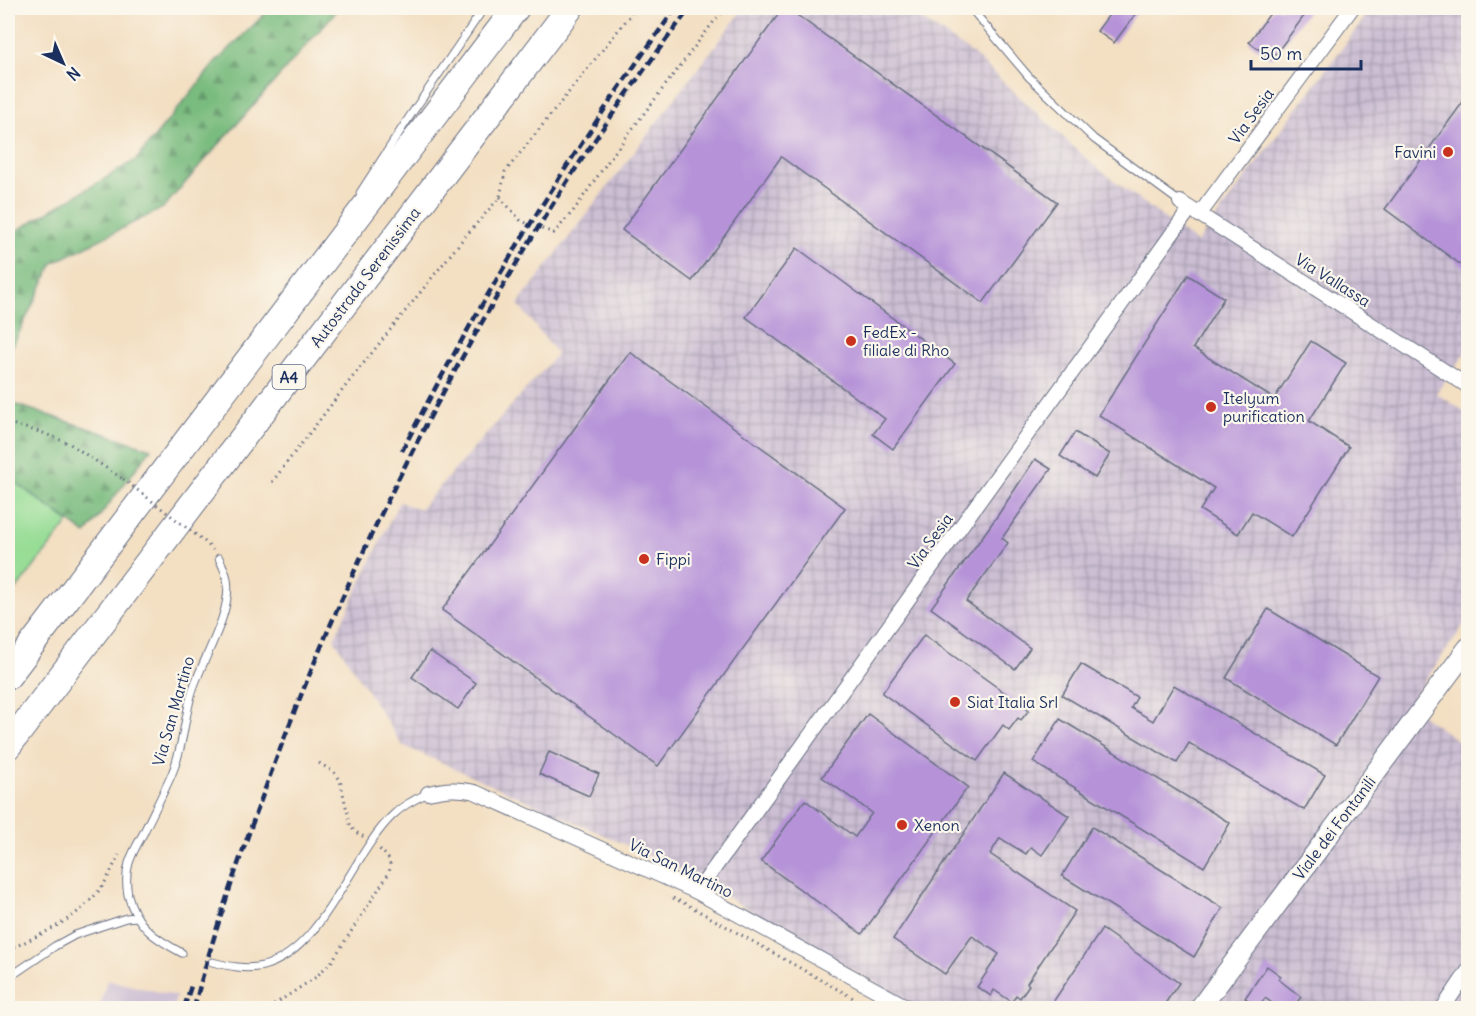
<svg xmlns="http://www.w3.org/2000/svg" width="1476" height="1016" font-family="Delius,sans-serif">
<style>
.industrial{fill:url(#industrial-grid)}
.railway{fill:#ccbed3}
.grass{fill:#98dd96;stroke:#5a867a;stroke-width:1.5}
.forest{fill:url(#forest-firs);stroke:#4a766e;stroke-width:1.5}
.building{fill:#b693d8}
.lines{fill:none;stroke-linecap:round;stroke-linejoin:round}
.lane-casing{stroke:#676d81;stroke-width:9}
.street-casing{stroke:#676d81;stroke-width:16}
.secondary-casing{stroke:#676d81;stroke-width:22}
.highway-casing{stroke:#676d81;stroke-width:28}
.path{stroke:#676d81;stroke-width:3;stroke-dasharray:1.5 4.5;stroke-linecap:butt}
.lane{stroke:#fff;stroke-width:7}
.street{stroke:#fff;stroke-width:14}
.secondary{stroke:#fff;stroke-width:20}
.highway{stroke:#fff;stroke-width:26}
.rail{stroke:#1b2f5e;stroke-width:4.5;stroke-dasharray:9 4.5;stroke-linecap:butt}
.path-bridge{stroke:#676d81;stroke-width:3;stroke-dasharray:1.5 4.5;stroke-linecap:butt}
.poi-dot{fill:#c8321e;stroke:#fbf7ec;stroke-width:2}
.labels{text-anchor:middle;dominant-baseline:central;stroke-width:4.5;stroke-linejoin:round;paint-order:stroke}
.shield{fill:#fbf7ec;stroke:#5e6b89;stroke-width:1.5}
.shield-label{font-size:15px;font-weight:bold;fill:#1b2f5e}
.street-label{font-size:16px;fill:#1b2f5e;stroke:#fbf7ec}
.poi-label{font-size:16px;fill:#1b2f5e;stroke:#fbf7ec;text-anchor:start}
</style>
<defs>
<pattern id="industrial-grid" width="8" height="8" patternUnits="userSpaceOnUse" patternTransform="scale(1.5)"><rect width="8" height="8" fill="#ccbed3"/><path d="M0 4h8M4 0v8" fill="none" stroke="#a59bae"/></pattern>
<pattern id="forest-firs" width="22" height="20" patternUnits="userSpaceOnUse" patternTransform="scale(1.5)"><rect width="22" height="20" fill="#7abc7f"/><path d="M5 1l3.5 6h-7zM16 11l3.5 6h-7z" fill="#63996b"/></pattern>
</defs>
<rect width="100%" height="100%" fill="#fbf7ec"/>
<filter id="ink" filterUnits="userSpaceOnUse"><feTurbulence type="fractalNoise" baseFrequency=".0167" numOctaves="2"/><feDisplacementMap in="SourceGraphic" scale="12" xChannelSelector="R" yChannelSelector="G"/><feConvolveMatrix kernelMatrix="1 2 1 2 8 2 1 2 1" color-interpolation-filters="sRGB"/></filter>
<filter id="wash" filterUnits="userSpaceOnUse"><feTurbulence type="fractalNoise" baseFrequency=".008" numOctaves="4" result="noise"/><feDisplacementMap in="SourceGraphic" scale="24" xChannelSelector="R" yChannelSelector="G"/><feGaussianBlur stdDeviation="1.35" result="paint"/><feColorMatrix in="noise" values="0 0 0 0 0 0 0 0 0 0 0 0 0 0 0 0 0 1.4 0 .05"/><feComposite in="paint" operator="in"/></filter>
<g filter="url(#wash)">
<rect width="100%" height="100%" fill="#f3dfc2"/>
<!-- industrial -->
<path class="industrial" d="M 744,8 L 905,8 L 973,54 L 1091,163 L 1197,243 L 1372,8 L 1468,8 L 1468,350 L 1436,393 L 1468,414 L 1468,619 L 1408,705 L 1468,748 L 1468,1008 L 918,1008 L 675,867 L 402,745 L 334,639 L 399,502 L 420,509 L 557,354 L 518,304 Z"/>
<!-- railway -->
<path class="railway" d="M 107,980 L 176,996 L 173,1008 L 99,1008 Z"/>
<!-- grass -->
<path class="grass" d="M 8,477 L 69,522 L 8,600 Z"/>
<!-- forest -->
<g class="forest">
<path d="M 271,8 L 339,8 L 163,208 L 53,263 L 10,351 L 8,351 L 8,236 L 136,160 L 215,63 Z"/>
<path d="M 8,402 L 151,449 L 86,534 L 8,477 Z"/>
</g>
<g id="blocks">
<!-- building -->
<g class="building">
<path d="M 783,8 L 787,8 L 1057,202 L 983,303 L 781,157 L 692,281 L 622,230 Z"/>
<path d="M 1114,8 L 1140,8 L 1114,43 L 1097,31 Z"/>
<path d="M 1274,8 L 1310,8 L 1272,59 L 1249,42 Z"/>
<path d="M 1468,95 L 1468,270 L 1385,209 Z"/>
<path d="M 797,248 L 955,364 L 893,449 L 873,434 L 885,419 L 746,317 Z"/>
<path d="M 1188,275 L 1224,298 L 1193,348 L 1274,399 L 1311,341 L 1346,363 L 1309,421 L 1349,447 L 1292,537 L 1252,512 L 1238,534 L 1200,510 L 1214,488 L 1099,415 Z"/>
<path d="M 630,352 L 845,508 L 658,766 L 442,610 Z"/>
<path d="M 1075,432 L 1110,454 L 1095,478 L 1060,456 Z"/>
<path d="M 1035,459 L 1051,469 L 1002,538 L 1008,543 L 966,601 L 1030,648 L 1015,669 L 931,608 L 998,515 Z"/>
<path d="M 1268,609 L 1378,676 L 1336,745 L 1226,678 Z"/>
<path d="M 924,635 L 1029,710 L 1021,720 L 1018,718 L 1009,730 L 1003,725 L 977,761 L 882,693 Z"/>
<path d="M 430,651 L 476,683 L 458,709 L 412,677 Z"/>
<path d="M 1081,664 L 1137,697 L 1131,708 L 1153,721 L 1174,685 L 1325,775 L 1304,810 L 1189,743 L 1177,763 L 1062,695 Z"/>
<path d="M 868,714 L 968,787 L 862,934 L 761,861 L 805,800 L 855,837 L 872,813 L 822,777 Z"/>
<path d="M 1060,719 L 1230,823 L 1204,867 L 1033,762 Z"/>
<path d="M 549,752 L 599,774 L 589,796 L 539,774 Z"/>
<path d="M 1004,773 L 1069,816 L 1042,855 L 1031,847 L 1026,854 L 1000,838 L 990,854 L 1075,911 L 1027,983 L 1029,985 L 1020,998 L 1016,995 L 1012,1002 L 994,990 L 991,996 L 977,987 L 999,954 L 972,936 L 945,974 L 893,939 Z"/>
<path d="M 1092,827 L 1223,908 L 1194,957 L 1062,876 Z"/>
<path d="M 1102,929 L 1179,983 L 1162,1008 L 1049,1008 Z"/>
<path d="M 1267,966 L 1281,976 L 1278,979 L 1301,997 L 1293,1008 L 1279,1008 L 1265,998 L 1259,1007 L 1245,998 Z"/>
</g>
</g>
</g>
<g filter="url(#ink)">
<use href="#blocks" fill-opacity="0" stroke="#676d81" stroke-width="1.5"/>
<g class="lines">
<!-- lane casing -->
<g class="lane-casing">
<g id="lane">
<path d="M 969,8 L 974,12 L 1029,77 L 1094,139 L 1180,202"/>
<path d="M 360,193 L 410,116 L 484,8"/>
<path d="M 182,953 C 154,938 136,926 128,895 C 126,884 126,873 129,863 C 132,853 138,843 143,834 C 152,815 162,796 171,776 C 183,749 184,720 192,692 C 202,659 233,613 227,579 C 226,572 222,565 219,558"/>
<path d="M 212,962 C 228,966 246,970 263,966 C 324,950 350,856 393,815 C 403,805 415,799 428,793"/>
<path d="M 8,978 L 55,946 L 75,935 L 126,918 L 137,917"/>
</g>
</g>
<!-- street casing -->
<g class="street-casing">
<g id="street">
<path d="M 1180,202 L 1468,386"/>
<path d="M 1199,215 L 1352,8"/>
<path d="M 428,793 C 447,789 456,788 475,792 L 697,892 L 909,1008"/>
<path d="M 697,892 L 1190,209"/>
<path d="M 1443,1008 L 1468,971"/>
</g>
</g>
<!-- secondary casing -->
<g class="secondary-casing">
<path id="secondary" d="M 1200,1008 L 1468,648"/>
</g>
<!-- highway casing -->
<g class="highway-casing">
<g id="highway">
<path d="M 8,676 L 516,8"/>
<path d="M 8,746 L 570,8"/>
</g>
</g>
<!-- path -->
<g class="path">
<path d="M 500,197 L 521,221 L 554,233 L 574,210 L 611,157 L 718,16 L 727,8"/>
<path d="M 8,423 L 43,433 L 70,444 L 123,479"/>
<path d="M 272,482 L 351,379 L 463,239 L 500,197 L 505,172 L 636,8"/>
<path d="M 204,541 L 213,550"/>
<path d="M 319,763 L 334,772 L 340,780 L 350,824 L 354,831 L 364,837"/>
<path d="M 673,898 L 688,905 L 871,1008"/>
<path d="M 8,950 C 43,933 76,921 101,888 C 108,879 113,866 119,855"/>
<path d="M 269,1008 L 316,977 L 332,961 L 389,873 C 392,859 388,857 378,848"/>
</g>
<!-- lane -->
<use href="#lane" class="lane"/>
<!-- street -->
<use href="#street" class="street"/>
<!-- secondary -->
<use href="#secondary" class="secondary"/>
<!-- highway -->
<use href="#highway" class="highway"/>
<!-- rail -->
<g class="rail">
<path d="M 402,451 C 482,296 573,148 676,8"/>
<path d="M 184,1008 L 191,986"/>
<path d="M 194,1008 C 216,923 246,839 277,757 C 352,558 449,367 563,188 C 603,126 646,66 690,8"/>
</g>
<!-- path-bridge -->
<path class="path-bridge" d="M 123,479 L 204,541"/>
</g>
</g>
<!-- markers -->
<g class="poi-dot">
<circle cx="1448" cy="152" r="6"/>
<circle cx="851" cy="341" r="6"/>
<circle cx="1211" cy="407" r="6"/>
<circle cx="644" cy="559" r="6"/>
<circle cx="955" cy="702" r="6"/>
<circle cx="902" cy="825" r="6"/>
</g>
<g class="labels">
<!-- shield labels -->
<rect class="shield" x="272.5" y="365" width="33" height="24" rx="4.5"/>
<g class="shield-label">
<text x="289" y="377">A4</text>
</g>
<!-- street labels -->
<g class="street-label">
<text transform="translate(1251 116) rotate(-54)">Via Sesia</text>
<text transform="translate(365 277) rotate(-53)">Autostrada Serenissima</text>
<text transform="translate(1333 280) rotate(32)">Via Vallassa</text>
<text transform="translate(930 541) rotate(-54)">Via Sesia</text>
<text transform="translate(173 711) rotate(-74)">Via San Martino</text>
<text transform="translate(1334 828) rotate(-53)">Viale dei Fontanili</text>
<text transform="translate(681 868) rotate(26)">Via San Martino</text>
</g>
<!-- poi labels -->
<g class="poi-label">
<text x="1436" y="152" text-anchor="end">Favini</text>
<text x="863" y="332">FedEx -<tspan x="863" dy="18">filiale di Rho</tspan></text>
<text x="1223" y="398">Itelyum<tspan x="1223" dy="18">purification</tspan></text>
<text x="656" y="559">Fippi</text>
<text x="967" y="702">Siat Italia Srl</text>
<text x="914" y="825">Xenon</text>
</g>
</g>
<!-- margin -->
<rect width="1476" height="1016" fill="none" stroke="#fbf7ec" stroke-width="30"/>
<!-- north arrow -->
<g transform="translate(63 63) rotate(136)" stroke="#fbf7ec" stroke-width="4.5" paint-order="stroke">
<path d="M0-4.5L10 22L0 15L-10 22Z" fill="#1b2f5e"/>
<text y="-9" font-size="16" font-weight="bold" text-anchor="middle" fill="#1b2f5e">N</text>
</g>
<!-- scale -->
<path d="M1251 60v9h110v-9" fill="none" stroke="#1b2f5e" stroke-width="3"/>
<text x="1260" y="60" font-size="18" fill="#1b2f5e" stroke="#fbf7ec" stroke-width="4.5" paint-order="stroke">50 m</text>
</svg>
